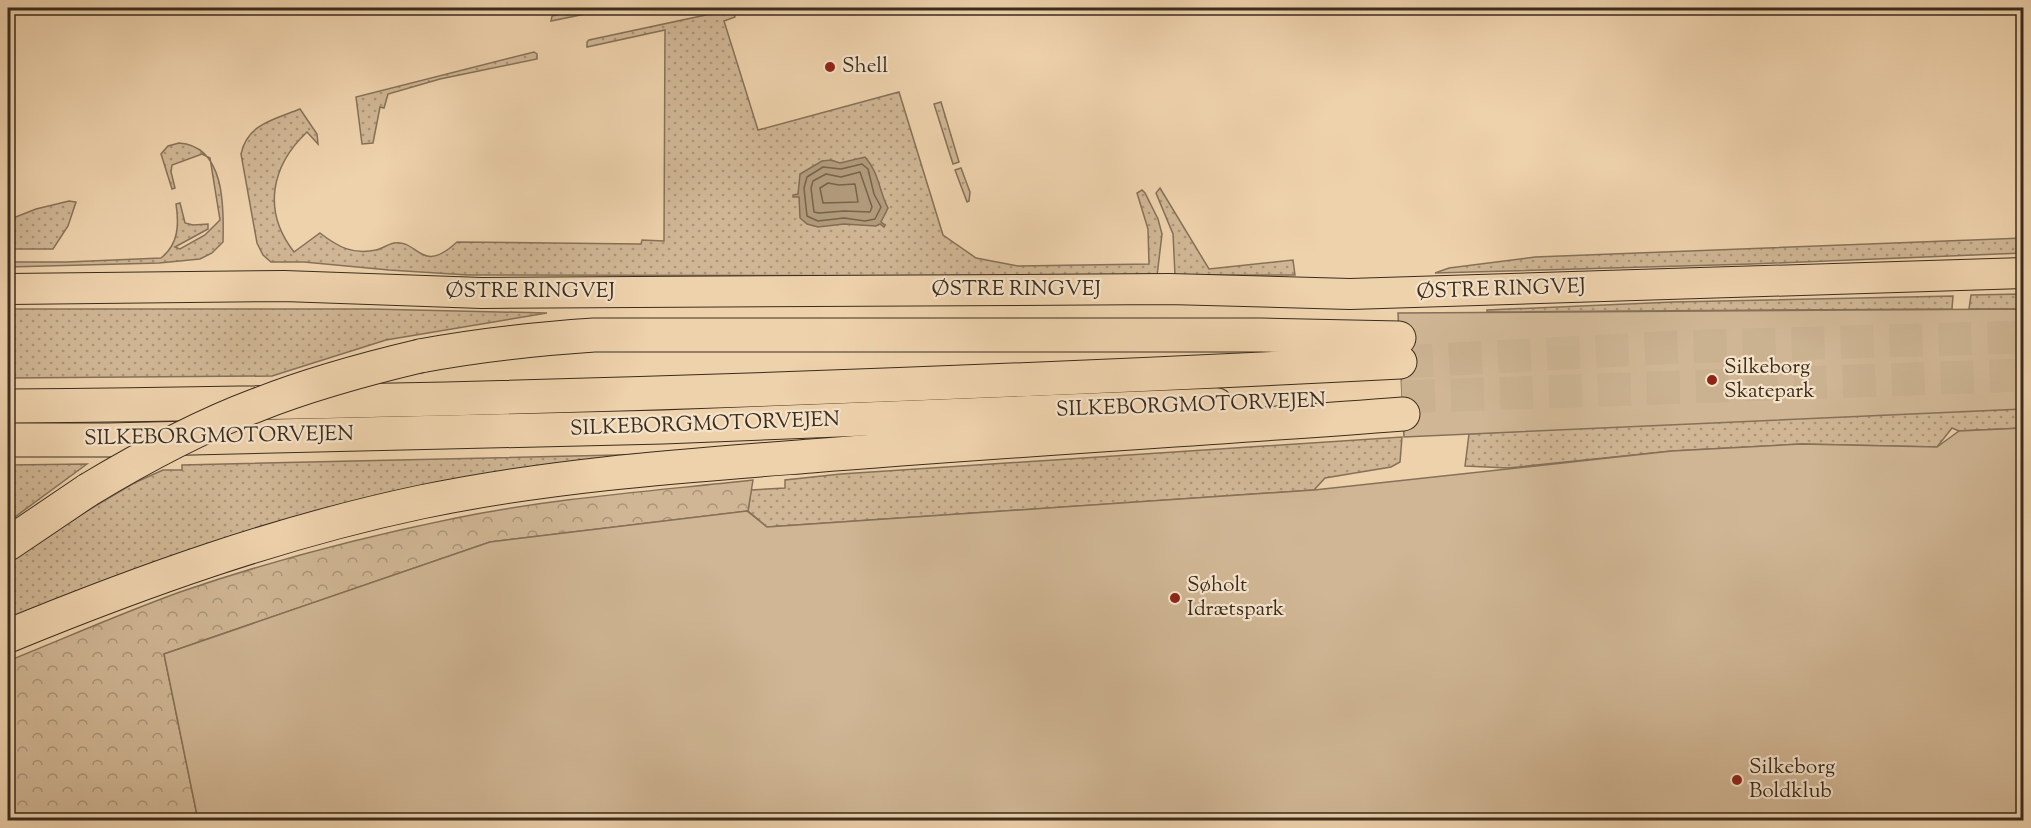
<svg xmlns="http://www.w3.org/2000/svg" width="2031" height="828" font-family="'Sorts Mill Goudy',serif">
<style>
.grass{fill:url(#grass-dots);stroke:#867158;stroke-width:1.5}
.forest{fill:url(#forest-crowns);stroke:#867158;stroke-width:1.5}
.pitch{fill:#d0b694;stroke:#867158;stroke-width:1.5}
.water{fill:#b19a7b;stroke:#826e55;stroke-width:1.5}
.lines{fill:none;stroke-linecap:round;stroke-linejoin:round}
.shore{stroke:#76634c;stroke-width:1.5}
.highway-tunnel{stroke:#cab18f;stroke-width:33;stroke-dasharray:33 16;stroke-linecap:butt}
.major-casing{stroke:#3b2c1d;stroke-width:32}
.highway-casing{stroke:#3b2c1d;stroke-width:35}
.major{stroke:#eed2ac;stroke-width:30}
.highway{stroke:#eed2ac;stroke-width:33}
.highway-bridge-casing{stroke:#3b2c1d;stroke-width:35;stroke-linecap:butt}
.highway-bridge{stroke:#eed2ac;stroke-width:33}
.poi-dot{fill:#8f2418;stroke:#f4e2c9;stroke-width:2}
.labels{text-anchor:middle;dominant-baseline:central;stroke-width:4.5;stroke-linejoin:round;paint-order:stroke}
.poi-label{font-size:21px;fill:#3b2c1d;stroke:#f4e2c9;text-anchor:start}
.street-label{font-size:21px;fill:#3b2c1d;stroke:#f4e2c9}
</style>
<defs>
<pattern id="grass-dots" width="8" height="8" patternUnits="userSpaceOnUse" patternTransform="scale(1.5)"><rect width="8" height="8" fill="#d0b694"/><path d="M2 2h.1M6 6h.1" fill="none" stroke="#aa9478" stroke-width="1.8" stroke-linecap="round"/></pattern>
<pattern id="forest-crowns" width="20" height="18" patternUnits="userSpaceOnUse" patternTransform="scale(1.5)"><rect width="20" height="18" fill="#d0b694"/><path d="M2 6a3 3 0 1 1 6 0M12 15a3 3 0 1 1 6 0" fill="none" stroke="#aa9478"/></pattern>
</defs>
<rect width="100%" height="100%" fill="#eed2ac"/>
<filter id="stains"><feTurbulence type="fractalNoise" baseFrequency=".00333" numOctaves="4"/><feColorMatrix values="0 0 0 0 .2 0 0 0 0 .09 0 0 0 0 .02 0 0 0 .5 -.17"/></filter>
<radialGradient id="worn" r=".72"><stop offset=".6" stop-color="#630" stop-opacity="0"/><stop offset="1" stop-color="#630" stop-opacity=".3"/></radialGradient>
<!-- grass -->
<g class="grass">
<path d="M 587,8 L 615,8 L 551,21 L 552,16 Z"/>
<path d="M 734,9 L 735,17 L 724,21 L 758,130 L 899,92 L 943,235 L 976,258 L 1018,266 L 1149,264 L 1148,229 L 1137,193 L 1142,190 L 1145,193 L 1158,219 L 1162,234 L 1157,276 L 468,275 L 389,270 L 304,262 L 271,262 L 263,255 L 257,243 L 241,154 C 247,124 275,119 300,109 L 317,134 L 318,144 L 307,132 C 271,166 262,211 294,252 L 320,233 C 338,247 353,255 376,250 C 382,249 388,244 394,243 C 419,239 420,276 457,242 L 641,244 L 642,240 L 664,241 L 665,30 L 587,47 L 587,42 L 589,40 Z"/>
<path d="M 534,52 L 537,54 L 537,59 L 440,79 L 388,94 L 384,108 L 380,107 L 373,143 L 362,144 L 356,97 Z"/>
<path d="M 941,102 L 959,162 L 953,164 L 934,104 Z"/>
<path d="M 179,143 C 225,146 224,207 223,242 L 212,253 L 200,259 L 159,263 L 8,267 L 8,262 L 67,262 L 161,258 C 179,244 179,224 176,204 L 180,203 L 185,223 L 193,225 L 208,224 L 208,229 L 175,247 L 180,249 L 205,235 L 220,220 L 210,158 L 202,154 L 172,165 L 171,172 L 175,188 L 172,189 L 161,154 L 168,146 Z"/>
<path d="M 961,168 L 970,192 L 969,201 L 967,202 L 955,170 Z"/>
<path d="M 1160,188 L 1209,269 L 1293,260 L 1295,275 L 1175,275 L 1173,234 L 1156,193 Z"/>
<path d="M 69,201 L 76,202 L 68,226 L 53,249 L 8,249 L 8,220 L 36,209 Z"/>
<path d="M 2023,238 L 2023,253 L 1751,264 L 1435,273 L 1449,268 L 1535,257 Z"/>
<path d="M 2023,294 L 2023,309 L 1969,309 L 1971,295 Z"/>
<path d="M 1953,296 L 1952,309 L 1487,312 L 1487,310 L 1673,302 Z"/>
<path d="M 8,309 L 371,309 L 547,313 L 386,340 L 272,376 L 8,378 Z"/>
<path d="M 1994,403 L 2023,403 L 2023,428 L 1959,431 L 1952,428 L 1937,447 L 1801,444 L 1672,451 L 1508,468 L 1465,466 L 1469,434 Z"/>
<path d="M 1402,437 L 1400,462 L 1391,467 L 1325,478 L 1314,490 L 767,527 L 748,511 L 751,490 L 785,488 L 785,480 L 841,474 Z"/>
<path d="M 661,454 L 475,480 L 8,629 L 8,558 L 134,483 L 163,470 L 182,470 L 182,465 Z"/>
<path d="M 87,464 L 8,522 L 8,465 Z"/>
</g>
<!-- forest -->
<path class="forest" d="M 753,480 L 748,511 L 490,542 L 164,654 L 198,820 L 8,820 L 8,661 C 65,638 122,613 180,592 C 270,561 363,537 456,518 C 554,498 654,491 753,480 Z"/>
<!-- pitch -->
<g class="pitch">
<path d="M 2023,309 L 2023,409 L 1404,437 L 1398,313 Z"/>
<path d="M 2023,428 L 2023,820 L 198,820 L 164,654 L 490,542 L 747,511 L 767,527 L 1314,490 L 1672,451 L 1801,444 L 1937,447 L 1959,431 Z"/>
</g>
<!-- water -->
<path class="water" d="M 865,157 C 879,172 879,191 888,208 L 881,222 L 885,225 L 884,227 L 880,224 L 876,226 L 844,224 L 818,227 L 807,224 L 800,218 L 799,197 L 793,197 L 793,195 L 798,194 L 800,174 L 822,161 L 831,160 L 840,163 Z"/>
<g class="lines">
<!-- shore -->
<g class="shore">
<path d="M 862,164 L 868,169 L 874,194 L 881,207 L 875,219 L 865,221 L 844,218 L 818,221 L 807,216 L 804,188 L 807,177 L 823,167 L 841,169 Z"/>
<path d="M 860,172 L 872,207 L 870,212 L 844,211 L 819,213 L 814,212 L 811,188 L 813,181 L 826,174 L 841,177 Z"/>
<path d="M 828,183 L 839,185 L 855,184 L 858,202 L 823,203 L 820,188 Z"/>
</g>
<!-- highway-tunnel -->
<g class="highway-tunnel">
<path d="M 1400,362 L 1677,347 L 2024,337"/>
<path d="M 1402,397 L 2024,375"/>
</g>
<!-- major casing -->
<g class="major-casing">
<path id="major" d="M 8,289 L 284,286 L 482,293 L 1169,289 L 1350,294 L 2024,273"/>
</g>
<!-- highway casing -->
<g class="highway-casing">
<g id="highway">
<path d="M 420,356 C 478,345 535,339 594,335 L 1261,335 L 1399,338"/>
<path d="M 8,406 C 472,402 936,386 1400,362"/>
<path d="M 8,440 L 108,440 L 663,427 L 1217,405"/>
<path d="M 8,544 L 88,490"/>
<path d="M 8,636 C 142,581 279,532 421,502 C 550,475 681,466 811,456 C 1009,440 1206,429 1403,414"/>
</g>
</g>
<!-- major -->
<use href="#major" class="major"/>
<!-- highway -->
<use href="#highway" class="highway"/>
<!-- highway-bridge casing -->
<g class="highway-bridge-casing">
<path id="highway-bridge" d="M 88,490 C 143,457 198,427 257,405 C 310,384 365,369 420,356"/>
</g>
<!-- highway-bridge -->
<use href="#highway-bridge" class="highway-bridge"/>
</g>
<!-- markers -->
<g class="poi-dot">
<circle cx="830" cy="67" r="6"/>
<circle cx="1712" cy="380" r="6"/>
<circle cx="1175" cy="598" r="6"/>
<circle cx="1737" cy="780" r="6"/>
</g>
<g class="labels">
<!-- poi labels -->
<g class="poi-label">
<text x="842" y="67">Shell</text>
<text x="1724" y="368">Silkeborg<tspan x="1724" dy="24">Skatepark</tspan></text>
<text x="1187" y="586">Søholt<tspan x="1187" dy="24">Idrætspark</tspan></text>
<text x="1749" y="768">Silkeborg<tspan x="1749" dy="24">Boldklub</tspan></text>
</g>
<!-- street labels -->
<g class="street-label">
<text x="1016" y="290">ØSTRE RINGVEJ</text>
<text transform="translate(1501 290) rotate(-2)">ØSTRE RINGVEJ</text>
<text x="530" y="292">ØSTRE RINGVEJ</text>
<text transform="translate(1191 406) rotate(-2)">SILKEBORGMOTORVEJEN</text>
<text transform="translate(705 425) rotate(-2)">SILKEBORGMOTORVEJEN</text>
<text transform="translate(219 437) rotate(-1)">SILKEBORGMOTORVEJEN</text>
</g>
</g>
<!-- margin -->
<rect width="2031" height="828" fill="none" stroke="#eed2ac" stroke-width="30"/>
<rect x="9" y="9" width="2013" height="810" fill="none" stroke="#3b2c1d" stroke-width="3"/>
<rect x="15" y="15" width="2001" height="798" fill="none" stroke="#3b2c1d" stroke-width="1.5"/>
<rect width="100%" height="100%" filter="url(#stains)"/>
<rect width="100%" height="100%" fill="url(#worn)"/>
</svg>
